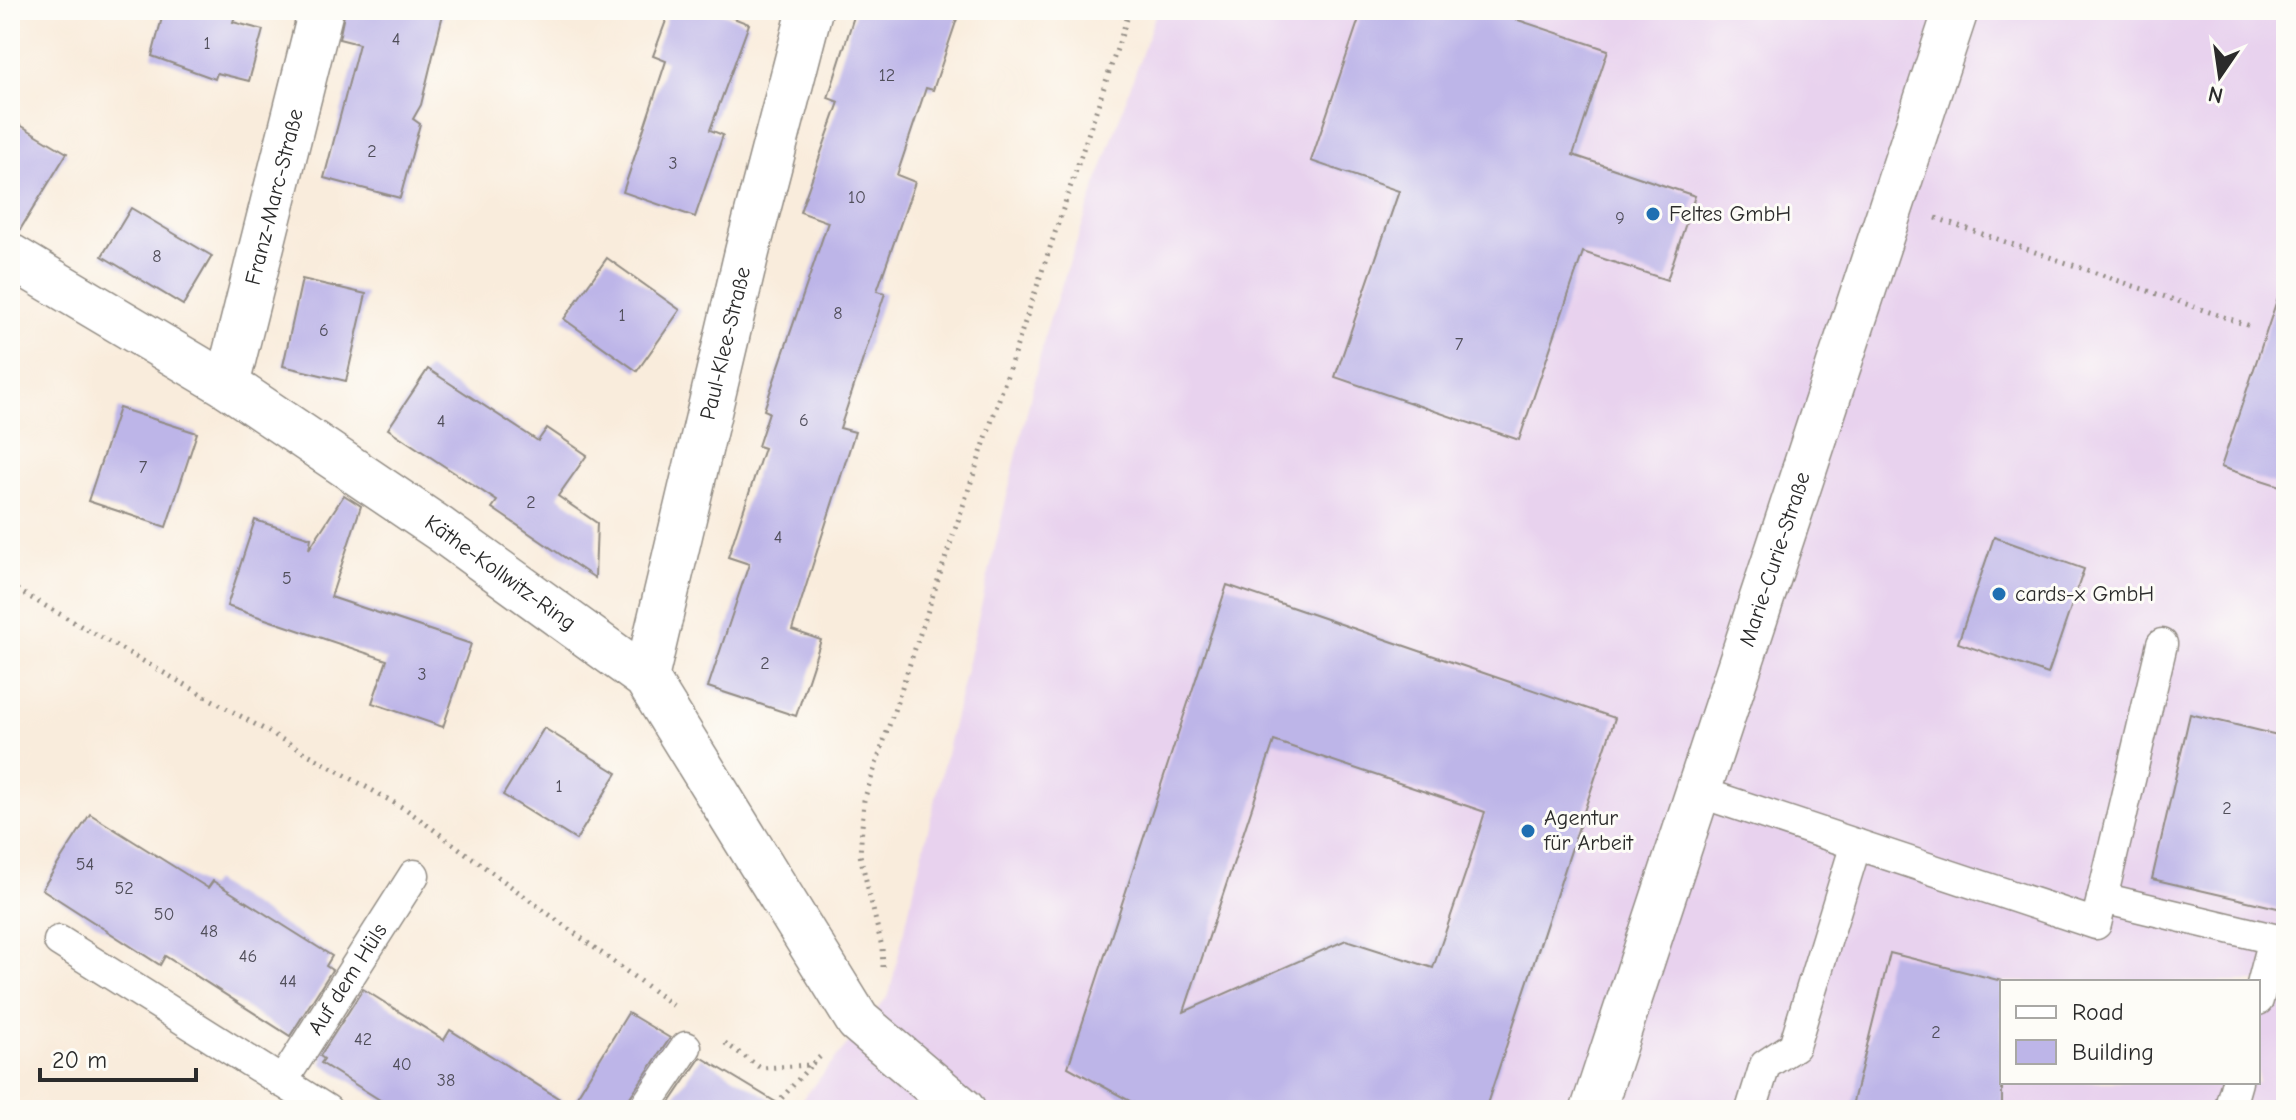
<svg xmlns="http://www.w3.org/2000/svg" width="2296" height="1120" font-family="'Comic Neue',sans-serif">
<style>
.built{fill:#e8d2ee;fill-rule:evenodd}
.building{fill:#bdb5e8;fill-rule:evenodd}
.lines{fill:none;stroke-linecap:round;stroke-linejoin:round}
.service-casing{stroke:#928c84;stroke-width:33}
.minor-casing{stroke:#928c84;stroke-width:47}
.path{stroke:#928c84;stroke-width:5;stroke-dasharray:2 6;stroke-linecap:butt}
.service{stroke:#fff;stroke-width:30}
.minor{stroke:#fff;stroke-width:44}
.poi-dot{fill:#1f6fb2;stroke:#fdfcf7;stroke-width:3}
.labels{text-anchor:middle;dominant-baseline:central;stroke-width:6;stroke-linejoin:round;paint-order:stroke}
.number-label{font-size:18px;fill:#504e5a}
.street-label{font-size:22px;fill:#2b2b2b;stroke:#fdfcf7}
.poi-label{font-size:22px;fill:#2b2b2b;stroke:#fdfcf7;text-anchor:start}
</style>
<rect width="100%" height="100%" fill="#fdfcf7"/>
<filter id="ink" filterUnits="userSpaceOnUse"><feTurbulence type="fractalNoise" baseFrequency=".0125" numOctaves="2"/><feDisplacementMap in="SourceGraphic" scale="16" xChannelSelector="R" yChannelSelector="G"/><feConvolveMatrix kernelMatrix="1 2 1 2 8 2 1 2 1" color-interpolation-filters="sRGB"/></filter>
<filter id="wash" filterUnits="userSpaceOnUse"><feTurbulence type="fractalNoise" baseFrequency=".006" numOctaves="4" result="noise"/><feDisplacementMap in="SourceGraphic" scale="32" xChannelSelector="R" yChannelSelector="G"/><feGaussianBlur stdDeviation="1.8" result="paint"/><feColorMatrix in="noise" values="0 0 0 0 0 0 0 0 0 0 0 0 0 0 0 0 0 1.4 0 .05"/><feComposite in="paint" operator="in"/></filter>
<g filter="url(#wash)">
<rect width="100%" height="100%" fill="#f9ecdc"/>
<!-- built -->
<path class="built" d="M 1157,10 L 2286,10 L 2286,1110 L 793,1110 L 889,995 L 1047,327 ZM 2002,982 L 2258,982 L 2258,1082 L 2002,1082 Z"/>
<g id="blocks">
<!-- building -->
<g class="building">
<path d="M 164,10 L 237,10 L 233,22 L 263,30 L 249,81 L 217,73 L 215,79 L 152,56 Z"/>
<path d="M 345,10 L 444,10 L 421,105 L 413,119 L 420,124 L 400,198 L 324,178 L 359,44 L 339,39 Z"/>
<path d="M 670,10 L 713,10 L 749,24 L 710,130 L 723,135 L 695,217 L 623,192 L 666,61 L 653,56 Z"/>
<path d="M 856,10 L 960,10 L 933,90 L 926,88 L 897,175 L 915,182 L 877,291 L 885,293 L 840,428 L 855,432 L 792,630 L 821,640 L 796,716 L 708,687 L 749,564 L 728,557 L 764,448 L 758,446 L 769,412 L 764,410 L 828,222 L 800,212 L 839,102 L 828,98 Z"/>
<path d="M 1362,10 L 1488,10 L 1608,50 L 1573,155 L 1695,196 L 1667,280 L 1583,252 L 1519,440 L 1335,377 L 1399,191 L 1311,161 Z"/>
<path d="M 10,119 L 67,153 L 18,233 L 10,231 Z"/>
<path d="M 131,208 L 212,256 L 183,305 L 102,256 Z"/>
<path d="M 607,258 L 680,310 L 637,371 L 564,319 Z"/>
<path d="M 302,279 L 366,294 L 346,381 L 283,366 Z"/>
<path d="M 2278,297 L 2286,298 L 2286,488 L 2221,467 Z"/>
<path d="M 428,369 L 538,441 L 547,428 L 587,455 L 558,496 L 597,523 L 595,578 L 492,508 L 497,501 L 388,429 Z"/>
<path d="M 119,408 L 197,433 L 166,527 L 88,501 Z"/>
<path d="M 344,495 L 361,506 L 331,597 L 471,644 L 443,727 L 372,703 L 387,660 L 227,606 L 255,520 L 311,538 L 309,549 Z"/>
<path d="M 1994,537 L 2084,569 L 2048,674 L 1958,643 Z"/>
<path d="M 1227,585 L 1615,718 L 1485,1110 L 1146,1110 L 1068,1067 ZM 1274,741 L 1485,812 L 1467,869 L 1433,968 L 1346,940 L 1184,1012 Z"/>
<path d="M 2190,714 L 2286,737 L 2286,910 L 2152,879 Z"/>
<path d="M 544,728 L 617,773 L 576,840 L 503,795 Z"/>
<path d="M 90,814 L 208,888 L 213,881 L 332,956 L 326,966 L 332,970 L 290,1036 L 165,956 L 160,965 L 42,889 Z"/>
<path d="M 1890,953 L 2002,981 L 2002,1110 L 1851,1110 Z"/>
<path d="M 363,989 L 444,1040 L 450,1030 L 571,1106 L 628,1013 L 670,1038 L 628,1100 L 625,1110 L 396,1110 L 321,1063 L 324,1059 L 320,1056 Z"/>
<path d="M 701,1057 L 789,1110 L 665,1110 Z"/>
</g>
</g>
</g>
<g filter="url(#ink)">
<use href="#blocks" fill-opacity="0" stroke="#928c84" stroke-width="2"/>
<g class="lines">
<!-- service casing -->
<g class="service-casing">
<g id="service">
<path d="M 1699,792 L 2096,924 L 2162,644"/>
<path d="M 2102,898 L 2274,939 L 2258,1000"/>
<path d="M 59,941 L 327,1110"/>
<path id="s1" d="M 282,1082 L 414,875"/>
<path d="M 643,1110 L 686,1047"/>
<path d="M 1751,1110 L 1765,1065 L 1794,1046 L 1856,844"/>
<path d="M 2229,1110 L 2237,1082"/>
</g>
</g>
<!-- minor casing -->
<g class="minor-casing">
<g id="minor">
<path id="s2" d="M 10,256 L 227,385 L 440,529 L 646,678 L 858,1021 L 963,1110"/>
<path id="s3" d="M 227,385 L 321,10"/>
<path id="s4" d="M 646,678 L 747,252 L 810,10"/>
<path id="s5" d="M 1593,1110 L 1956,10"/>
</g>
</g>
<!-- path -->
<g class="path">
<path d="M 1936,218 L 2253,327"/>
<path d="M 10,586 L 407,810 L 675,1007"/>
<path d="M 883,967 L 882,947 L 860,855 L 864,800 L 1130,10"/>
<path d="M 725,1043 L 761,1068 L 811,1065 L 823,1054"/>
<path d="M 771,1110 L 810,1066"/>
</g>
<!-- service -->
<use href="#service" class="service"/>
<!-- minor -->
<use href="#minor" class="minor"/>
</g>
</g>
<!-- markers -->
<g class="poi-dot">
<circle cx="1653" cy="214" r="8"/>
<circle cx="1999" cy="594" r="8"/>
<circle cx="1528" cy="831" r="8"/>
</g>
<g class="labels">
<!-- number labels -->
<g class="number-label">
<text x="396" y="39">4</text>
<text x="207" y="43">1</text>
<text x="887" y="75">12</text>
<text x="372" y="151">2</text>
<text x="673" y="163">3</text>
<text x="857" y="197">10</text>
<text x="1620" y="218">9</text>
<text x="157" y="256">8</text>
<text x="838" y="313">8</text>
<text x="622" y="315">1</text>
<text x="324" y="330">6</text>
<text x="1459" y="344">7</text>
<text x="804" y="420">6</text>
<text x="441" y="421">4</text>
<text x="143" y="467">7</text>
<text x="531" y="502">2</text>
<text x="778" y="537">4</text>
<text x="287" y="578">5</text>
<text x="765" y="663">2</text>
<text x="422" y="674">3</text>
<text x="559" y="786">1</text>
<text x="2227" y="808">2</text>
<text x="85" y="864">54</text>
<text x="124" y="888">52</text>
<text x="164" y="914">50</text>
<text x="209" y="931">48</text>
<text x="248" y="956">46</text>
<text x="288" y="981">44</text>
<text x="1936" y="1032">2</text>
<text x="363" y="1039">42</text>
<text x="402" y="1064">40</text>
<text x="446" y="1080">38</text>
</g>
<!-- street labels -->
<g class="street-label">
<text stroke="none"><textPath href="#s3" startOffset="194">Franz-Marc-Straße</textPath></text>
<text stroke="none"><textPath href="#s4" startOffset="344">Paul-Klee-Straße</textPath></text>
<text stroke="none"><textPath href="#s5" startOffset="580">Marie-Curie-Straße</textPath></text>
<text stroke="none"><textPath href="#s2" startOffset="584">Käthe-Kollwitz-Ring</textPath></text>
<text stroke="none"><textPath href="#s1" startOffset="122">Auf dem Hüls</textPath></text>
</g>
<!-- poi labels -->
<g class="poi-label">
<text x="1669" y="214">Feltes GmbH</text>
<text x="2015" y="594">cards-x GmbH</text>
<text x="1544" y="818">Agentur<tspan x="1544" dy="25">für Arbeit</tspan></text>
</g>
</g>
<!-- margin -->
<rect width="2296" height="1120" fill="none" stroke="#fdfcf7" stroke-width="40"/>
<!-- legend -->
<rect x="2000" y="980" width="260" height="104" fill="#fdfcf7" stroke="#a9a8a5" stroke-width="2"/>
<rect x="2016" y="1006" width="40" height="12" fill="#ffffff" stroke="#a9a8a5" stroke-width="2"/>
<text x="2072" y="1020" font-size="24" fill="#2b2b2b">Road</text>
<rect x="2016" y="1040" width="40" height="24" fill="#bdb5e8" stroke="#a9a8a5" stroke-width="2"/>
<text x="2072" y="1060" font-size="24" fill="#2b2b2b">Building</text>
<!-- north arrow -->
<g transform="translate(2220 76) rotate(193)" stroke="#fdfcf7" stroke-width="6" paint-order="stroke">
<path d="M0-6L14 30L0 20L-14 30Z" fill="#2b2b2b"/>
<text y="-12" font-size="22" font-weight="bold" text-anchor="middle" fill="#2b2b2b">N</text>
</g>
<!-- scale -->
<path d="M40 1068v12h156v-12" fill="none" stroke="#2b2b2b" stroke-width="4"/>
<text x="52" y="1068" font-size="24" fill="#2b2b2b" stroke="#fdfcf7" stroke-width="6" paint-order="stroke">20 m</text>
</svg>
